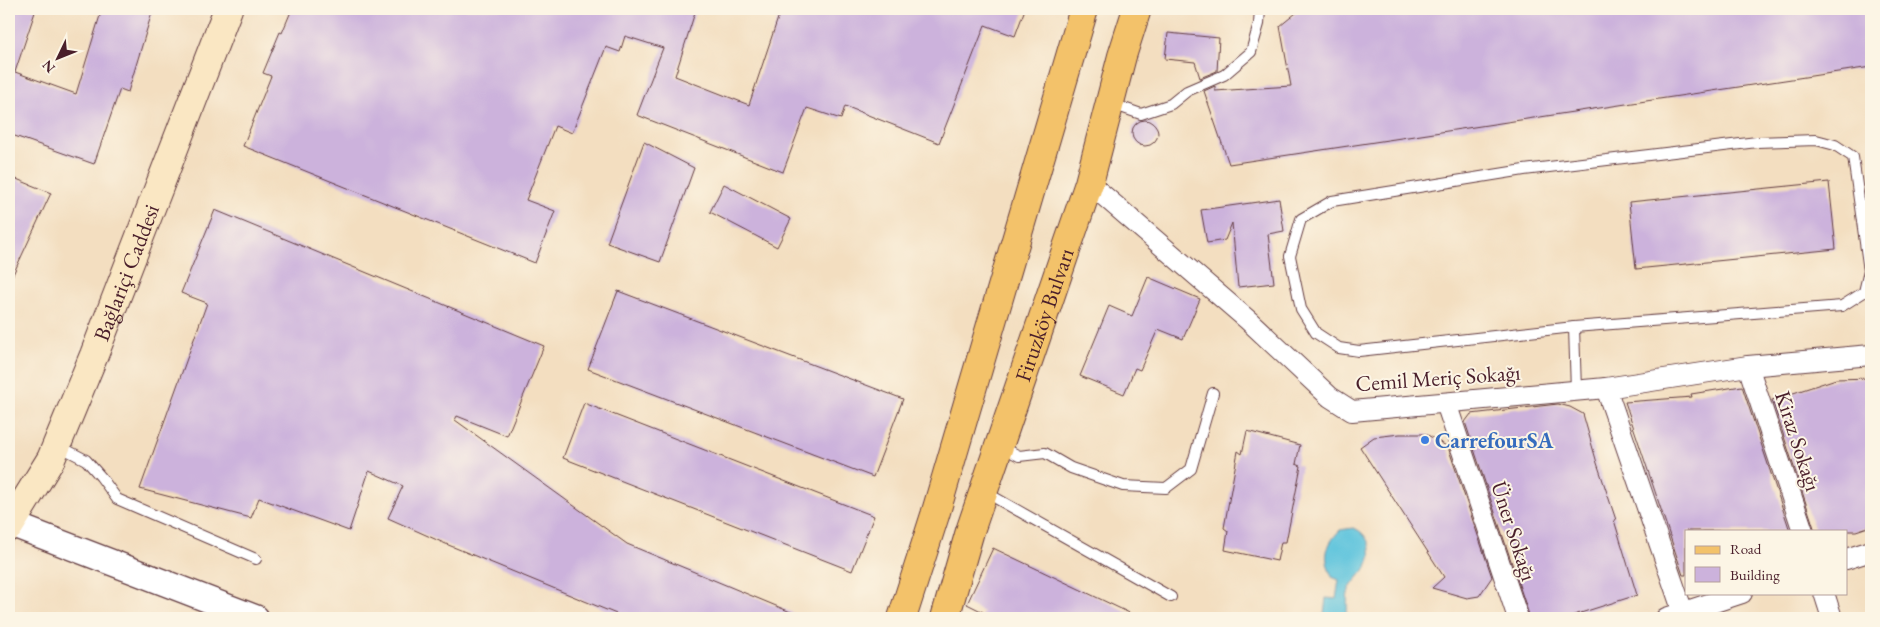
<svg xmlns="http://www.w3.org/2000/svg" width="1880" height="627" font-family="'EB Garamond',serif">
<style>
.water{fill:#5fc4dd;stroke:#547284}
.building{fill:#ccb2dc}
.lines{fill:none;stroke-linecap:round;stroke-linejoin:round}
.service-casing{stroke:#633c41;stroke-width:12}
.minor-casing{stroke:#633c41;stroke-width:22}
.tertiary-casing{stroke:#633c41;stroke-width:28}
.secondary-casing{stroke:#633c41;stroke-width:30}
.primary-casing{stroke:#633c41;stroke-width:30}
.service{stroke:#fff;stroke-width:10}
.minor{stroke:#fff;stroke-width:20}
.tertiary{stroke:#fff;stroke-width:25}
.secondary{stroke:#fae7c3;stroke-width:28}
.primary{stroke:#f3c26a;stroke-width:28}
.shop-dot{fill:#3f7fe0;stroke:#fcf5e5;stroke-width:2}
.labels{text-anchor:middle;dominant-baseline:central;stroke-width:4;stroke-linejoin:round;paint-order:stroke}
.street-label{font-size:22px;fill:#4a1f2b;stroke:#fcf5e5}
.shop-label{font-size:22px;font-weight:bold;fill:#366cbe;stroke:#fcf5e5;text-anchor:start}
</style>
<rect width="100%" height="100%" fill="#fcf5e5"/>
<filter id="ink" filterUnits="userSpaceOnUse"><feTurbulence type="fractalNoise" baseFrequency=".02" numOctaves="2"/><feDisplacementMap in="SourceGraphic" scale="10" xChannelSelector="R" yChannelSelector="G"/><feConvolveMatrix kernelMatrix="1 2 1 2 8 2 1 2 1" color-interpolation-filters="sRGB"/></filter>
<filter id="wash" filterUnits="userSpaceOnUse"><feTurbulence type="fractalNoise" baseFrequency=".0096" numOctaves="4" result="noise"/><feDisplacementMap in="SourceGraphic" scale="20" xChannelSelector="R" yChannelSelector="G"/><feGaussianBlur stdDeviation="1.12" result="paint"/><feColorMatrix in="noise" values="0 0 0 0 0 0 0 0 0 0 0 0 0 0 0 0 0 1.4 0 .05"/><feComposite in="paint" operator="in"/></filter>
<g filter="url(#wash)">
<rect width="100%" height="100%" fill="#f3dec0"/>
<!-- water -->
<path class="water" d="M 1353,528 C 1368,532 1375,552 1367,566 C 1362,574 1355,580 1350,588 C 1345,597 1349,608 1346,618 L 1326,618 L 1324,615 L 1326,598 L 1336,599 L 1339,580 L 1332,577 C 1323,557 1325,546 1340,530 Z"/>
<g id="blocks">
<!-- building -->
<g class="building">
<path d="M 9,9 L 36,9 L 15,72 L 76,94 L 102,9 L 153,9 L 128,92 L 120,89 L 94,164 L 9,134 Z"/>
<path d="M 292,9 L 696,9 L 675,76 L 749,105 L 781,9 L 1025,9 L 1015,36 L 985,25 L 939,143 L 845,106 L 841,119 L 807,108 L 783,172 L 637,115 L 663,48 L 625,36 L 620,52 L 606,47 L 572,133 L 555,126 L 526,200 L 555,211 L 535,263 L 243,146 L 271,76 L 263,73 L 280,32 L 282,33 Z"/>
<path d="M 1301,9 L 1871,9 L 1871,67 L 1229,164 L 1204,91 L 1215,86 L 1215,91 L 1291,86 L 1280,26 Z"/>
<path d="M 1168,33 L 1219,38 L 1217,71 L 1200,78 L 1195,62 L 1165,59 Z"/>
<circle cx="1145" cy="133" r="13"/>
<path d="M 644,142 L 694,168 L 660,262 L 607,243 Z"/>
<path d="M 9,176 L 51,193 L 9,283 Z"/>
<path d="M 1829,182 L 1836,249 L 1636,269 L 1629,202 Z"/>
<path d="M 724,184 L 791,219 L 777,247 L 710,212 Z"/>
<path d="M 1279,199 L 1284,231 L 1268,234 L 1274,283 L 1238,287 L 1232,223 L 1225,240 L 1207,243 L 1201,210 Z"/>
<path d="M 215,210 L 544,346 L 507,436 L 457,416 L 455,420 L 627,544 L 805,618 L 626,618 L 446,544 L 388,518 L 403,486 L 369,471 L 349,531 L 259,498 L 251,518 L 140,489 L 207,303 L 181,293 Z"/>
<path d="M 1148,277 L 1200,299 L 1183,339 L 1158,329 L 1140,370 L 1135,368 L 1124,394 L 1080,376 L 1109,306 L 1132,316 Z"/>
<path d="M 618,291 L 903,399 L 873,477 L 588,369 Z"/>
<path d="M 1871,378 L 1871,526 L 1856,531 L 1815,531 L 1772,400 L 1836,379 Z"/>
<path d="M 1742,386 L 1790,531 L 1686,531 L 1686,575 L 1683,575 L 1625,402 L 1692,397 L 1691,394 Z"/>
<path d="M 584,403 L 874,516 L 852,571 L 563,458 Z"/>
<path d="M 1558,404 L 1570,407 L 1583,414 L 1597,463 L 1616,520 L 1614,520 L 1637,595 L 1565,618 L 1530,618 L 1465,422 L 1471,414 Z"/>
<path d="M 1247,431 L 1300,445 L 1296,464 L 1301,466 L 1286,542 L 1281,542 L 1277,561 L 1225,550 L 1228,531 L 1224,528 L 1238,451 L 1242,454 Z"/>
<path d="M 1400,434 L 1426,434 L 1448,447 L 1492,577 L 1479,596 L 1467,598 L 1432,588 L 1444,577 L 1360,447 L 1374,437 Z"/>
<path d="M 993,548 L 1140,618 L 980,618 L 983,612 L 967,604 Z"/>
</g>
</g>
</g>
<g filter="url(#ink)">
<use href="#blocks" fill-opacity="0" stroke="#633c41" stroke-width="1"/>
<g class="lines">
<!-- service casing -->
<g class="service-casing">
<g id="service">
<path d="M 1112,104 L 1141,114 L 1171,104 L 1187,91 L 1224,75 L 1251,52 L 1259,24 L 1260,9"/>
<path d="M 1816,140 L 1835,145 L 1853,157 L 1869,271 L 1864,292 L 1842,306 L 1574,327 L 1359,351 L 1339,348 L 1316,333 L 1301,309 L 1290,256 L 1301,219 L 1332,201 L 1524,170 L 1757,142 Z"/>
<path d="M 1574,327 L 1576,391"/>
<path d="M 57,445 L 86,460 L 101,477 L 117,499 L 256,559"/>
<path d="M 1000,446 L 1019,456 L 1045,453 L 1071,468 L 1123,486 L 1166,488 L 1191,469 L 1213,393"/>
<path d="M 985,492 L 1171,597"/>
</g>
</g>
<!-- minor casing -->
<g class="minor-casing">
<g id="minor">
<path d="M 1089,183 L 1248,320 L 1330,397 L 1352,411 L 1606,388 L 1748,366 L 1871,355"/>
<path d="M 1748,366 L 1803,531"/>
<path d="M 1606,388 L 1685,618"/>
<path d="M 1446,403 L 1518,618"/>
<path d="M 1846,559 L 1871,551"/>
<path d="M 1824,593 L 1832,618"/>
<path d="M 1666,618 L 1742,593"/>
</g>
</g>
<!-- tertiary casing -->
<g class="tertiary-casing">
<path id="tertiary" d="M 9,523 L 256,618"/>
</g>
<!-- secondary casing -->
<g class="secondary-casing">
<g id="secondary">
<path id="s1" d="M 9,527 L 51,459 L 94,355 L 228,9"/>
</g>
</g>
<!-- primary casing -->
<g class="primary-casing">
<g id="primary">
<path d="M 902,618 L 935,515 L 1084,9"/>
<path id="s2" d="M 945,618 L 970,531 L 1089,183 L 1122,56 L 1137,9"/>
</g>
</g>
<!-- service -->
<use href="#service" class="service"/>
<!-- minor -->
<use href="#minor" class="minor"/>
<!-- tertiary -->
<use href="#tertiary" class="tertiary"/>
<!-- secondary -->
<use href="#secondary" class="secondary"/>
<!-- primary -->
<use href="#primary" class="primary"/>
</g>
</g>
<!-- markers -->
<circle class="shop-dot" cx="1425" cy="440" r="5"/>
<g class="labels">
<!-- street labels -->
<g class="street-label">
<text stroke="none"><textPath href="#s1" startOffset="281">Bağlariçi Caddesi</textPath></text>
<text stroke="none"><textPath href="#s2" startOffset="319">Firuzköy Bulvarı</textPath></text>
<text transform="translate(1438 378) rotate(-4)">Cemil Meriç Sokağı</text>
<text transform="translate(1798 441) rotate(72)">Kiraz Sokağı</text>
<text transform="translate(1514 531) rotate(72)">Üner Sokağı</text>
</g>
<!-- shop labels -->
<g class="shop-label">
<text x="1435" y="440">CarrefourSA</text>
</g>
</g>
<!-- margin -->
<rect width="1880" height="627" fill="none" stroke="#fcf5e5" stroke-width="30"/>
<!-- legend -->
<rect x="1685" y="530" width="162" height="65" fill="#fcf5e5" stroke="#b59f9b"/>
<rect x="1695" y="546" width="25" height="8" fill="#f3c26a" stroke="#b59f9b"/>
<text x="1730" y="554" font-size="15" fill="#4a1f2b">Road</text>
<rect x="1695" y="567" width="25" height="15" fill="#ccb2dc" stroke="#b59f9b"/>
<text x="1730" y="580" font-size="15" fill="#4a1f2b">Building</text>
<!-- north arrow -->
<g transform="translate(58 58) rotate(227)" stroke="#fcf5e5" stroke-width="4" paint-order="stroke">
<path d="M0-4L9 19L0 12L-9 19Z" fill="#4a1f2b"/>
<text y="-8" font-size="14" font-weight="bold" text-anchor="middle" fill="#4a1f2b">N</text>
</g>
</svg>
